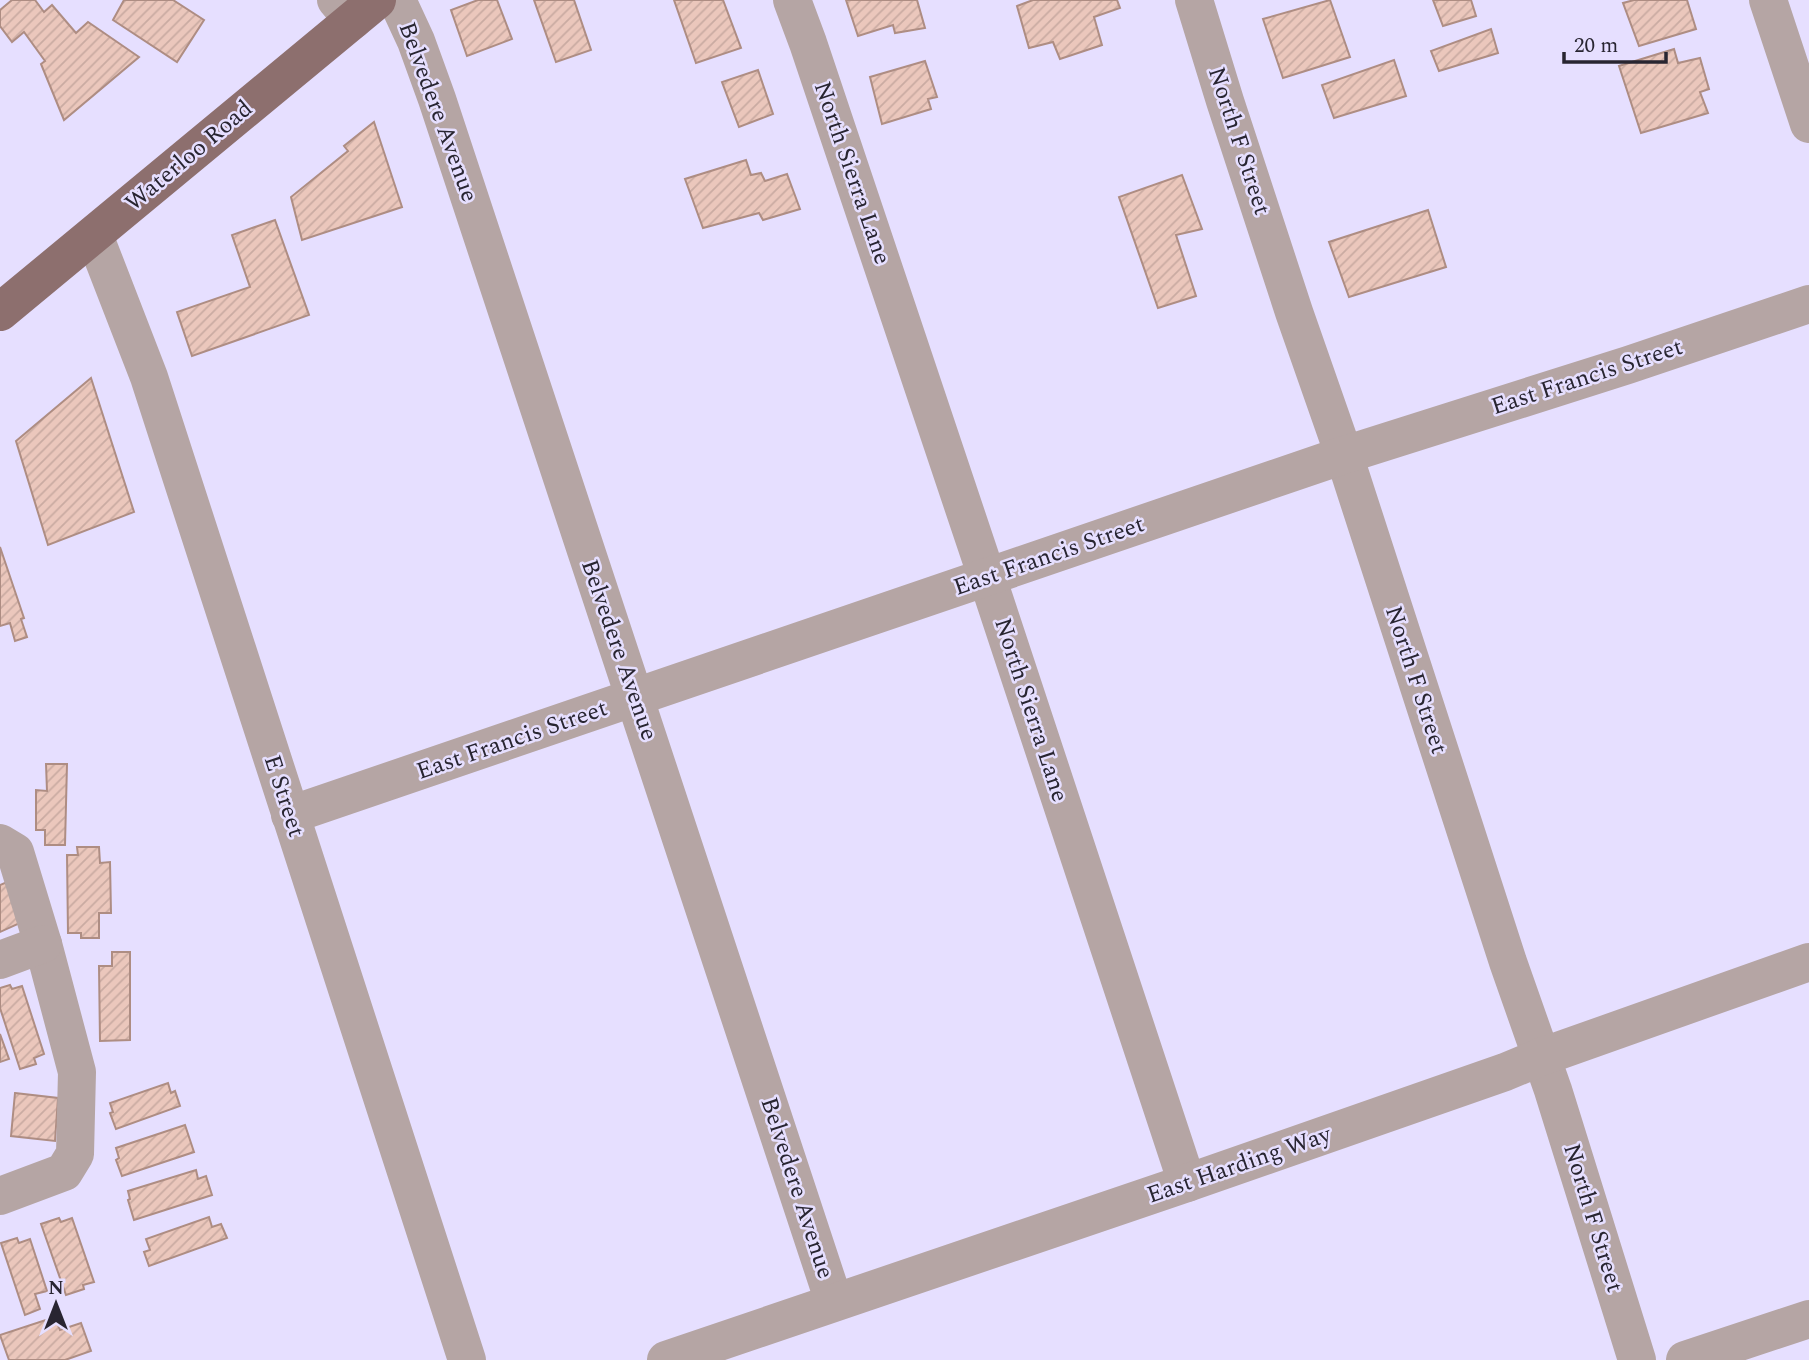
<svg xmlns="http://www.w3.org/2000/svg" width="1809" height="1360" font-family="Spectral,serif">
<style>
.building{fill:url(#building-hatch);stroke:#ae8d83;stroke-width:2}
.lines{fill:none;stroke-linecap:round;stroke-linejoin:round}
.minor{stroke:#b5a5a4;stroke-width:38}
.major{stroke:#8d6f6e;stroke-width:38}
.labels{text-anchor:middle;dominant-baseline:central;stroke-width:5;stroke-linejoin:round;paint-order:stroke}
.street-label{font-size:24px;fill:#282531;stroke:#e6dfff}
</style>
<defs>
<pattern id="building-hatch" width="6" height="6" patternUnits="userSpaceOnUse" patternTransform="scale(1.75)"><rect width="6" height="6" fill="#ebc7bc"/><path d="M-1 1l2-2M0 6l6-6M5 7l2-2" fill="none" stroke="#caaba2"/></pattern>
</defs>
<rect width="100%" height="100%" fill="#e6dfff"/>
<!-- building -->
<g class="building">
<path d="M 12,0 L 35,0 L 44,12 L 52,5 L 76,33 L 88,22 L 139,57 L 64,120 L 41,64 L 45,61 L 24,32 L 12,42 L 0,26 L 0,10 Z"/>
<path d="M 124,0 L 173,0 L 204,20 L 177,62 L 113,20 Z"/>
<path d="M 478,0 L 497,0 L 512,39 L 467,56 L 451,10 Z"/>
<path d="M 534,0 L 574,0 L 591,50 L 556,62 Z"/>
<path d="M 674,0 L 723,0 L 741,48 L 696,63 Z"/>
<path d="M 846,0 L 917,0 L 925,28 L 895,33 L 893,25 L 858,36 Z"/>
<path d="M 1033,0 L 1117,0 L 1120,8 L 1094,17 L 1102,45 L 1060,59 L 1053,42 L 1029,48 L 1017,6 Z"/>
<path d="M 1330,0 L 1350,57 L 1283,78 L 1263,19 Z"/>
<path d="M 1433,0 L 1471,0 L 1476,16 L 1443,26 Z"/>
<path d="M 1634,0 L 1687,0 L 1696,29 L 1639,46 L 1623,3 Z"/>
<path d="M 1491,29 L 1498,53 L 1439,71 L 1431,51 Z"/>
<path d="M 1674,49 L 1678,63 L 1700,58 L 1709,89 L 1700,92 L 1708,113 L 1641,133 L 1619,66 Z"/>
<path d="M 1394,60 L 1406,96 L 1334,118 L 1322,85 Z"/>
<path d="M 925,61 L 937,97 L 928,99 L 931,109 L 882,124 L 870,77 Z"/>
<path d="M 758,70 L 773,114 L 739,127 L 722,82 Z"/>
<path d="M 374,122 L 402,207 L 302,240 L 291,197 L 348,151 L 344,146 Z"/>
<path d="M 746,160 L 751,175 L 761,173 L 765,181 L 787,174 L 800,209 L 763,220 L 759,213 L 703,228 L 685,179 Z"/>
<path d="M 1182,175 L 1202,229 L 1176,235 L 1196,296 L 1158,308 L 1119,197 Z"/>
<path d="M 1428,210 L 1446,267 L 1349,297 L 1329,242 Z"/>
<path d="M 275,220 L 309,315 L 192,356 L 177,312 L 250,287 L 232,235 Z"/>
<path d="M 91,378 L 134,512 L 48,545 L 16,441 Z"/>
<path d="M 0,547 L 24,618 L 21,619 L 27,637 L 15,641 L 10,623 L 0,626 Z"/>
<path d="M 46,764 L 67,764 L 65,845 L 45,845 L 45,830 L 36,830 L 36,790 L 47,791 Z"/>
<path d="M 77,847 L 99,847 L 100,863 L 110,862 L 111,913 L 99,913 L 99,938 L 81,938 L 81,933 L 68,933 L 67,855 L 78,855 Z"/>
<path d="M 7,882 L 20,923 L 0,932 L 0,885 Z"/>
<path d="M 112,952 L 130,952 L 130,1040 L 100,1041 L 99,966 L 112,966 Z"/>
<path d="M 10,985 L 12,989 L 22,986 L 44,1054 L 34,1058 L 36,1064 L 20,1069 L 0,1008 L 0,988 Z"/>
<path d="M 0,1034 L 9,1059 L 0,1062 Z"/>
<path d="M 168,1083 L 171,1093 L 175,1091 L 180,1106 L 116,1129 L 110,1113 L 113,1112 L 110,1103 Z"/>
<path d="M 15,1093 L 58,1098 L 55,1141 L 11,1136 Z"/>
<path d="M 185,1125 L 194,1152 L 122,1176 L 116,1160 L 119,1158 L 116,1148 Z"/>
<path d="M 196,1170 L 198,1179 L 206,1176 L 212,1195 L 134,1220 L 128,1200 L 130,1199 L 128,1191 Z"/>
<path d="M 209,1217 L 212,1227 L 221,1224 L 227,1238 L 149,1266 L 144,1252 L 150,1250 L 146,1239 Z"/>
<path d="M 59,1218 L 61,1222 L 72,1218 L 94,1282 L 83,1285 L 84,1289 L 66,1295 L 41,1224 Z"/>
<path d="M 17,1238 L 19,1243 L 30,1239 L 47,1291 L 35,1294 L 40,1309 L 25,1315 L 1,1243 Z"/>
<path d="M 55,1317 L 60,1330 L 81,1323 L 91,1351 L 65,1360 L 9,1360 L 0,1335 Z"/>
</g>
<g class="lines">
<!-- minor -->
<g class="minor">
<path d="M 336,0 L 353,20"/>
<path d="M 397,0 L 416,41 L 437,99 L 834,1302"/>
<path d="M 792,0 L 808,43 L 987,577 L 1187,1183"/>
<path d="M 1194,0 L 1225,101 L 1294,312 L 1344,455 L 1508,962 L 1553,1090 L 1637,1360"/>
<path d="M 1768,0 L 1809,124"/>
<path d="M 94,235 L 149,377 L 467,1360"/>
<path d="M 290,815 L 1344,455 L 1628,365 L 1809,304"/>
<path d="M 0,843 L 15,852 L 43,944 L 77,1072 L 75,1154 L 64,1172 L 0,1196"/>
<path d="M 0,960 L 43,944"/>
<path d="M 666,1360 L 1187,1183 L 1505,1072 L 1541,1057 L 1809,962"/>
<path d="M 1685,1360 L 1809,1319"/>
</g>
<!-- major -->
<path class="major" d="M 0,312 L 377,0"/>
</g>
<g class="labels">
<!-- street labels -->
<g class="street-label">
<text transform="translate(438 112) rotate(70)">Belvedere Avenue</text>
<text transform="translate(1239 141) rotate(72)">North F Street</text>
<text transform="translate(189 156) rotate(-40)">Waterloo Road</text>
<text transform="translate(852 173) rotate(71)">North Sierra Lane</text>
<text transform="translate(1587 377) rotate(-18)">East Francis Street</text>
<text transform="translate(1049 556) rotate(-19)">East Francis Street</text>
<text transform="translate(619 650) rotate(71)">Belvedere Avenue</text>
<text transform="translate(1416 680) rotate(72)">North F Street</text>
<text transform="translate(1031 710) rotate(72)">North Sierra Lane</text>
<text transform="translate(512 740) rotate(-19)">East Francis Street</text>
<text transform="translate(284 796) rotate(72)">E Street</text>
<text transform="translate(1239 1165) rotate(-19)">East Harding Way</text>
<text transform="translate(797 1188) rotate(72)">Belvedere Avenue</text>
<text transform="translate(1593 1218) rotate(73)">North F Street</text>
</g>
</g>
<!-- north arrow -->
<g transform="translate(56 1304)" stroke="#e6dfff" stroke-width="5" paint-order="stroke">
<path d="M0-5L12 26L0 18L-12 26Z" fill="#282531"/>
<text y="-10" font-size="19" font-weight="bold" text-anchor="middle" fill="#282531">N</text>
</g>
<!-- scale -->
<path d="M1564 52v10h102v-10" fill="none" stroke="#282531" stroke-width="3.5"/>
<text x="1574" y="52" font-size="21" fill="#282531" stroke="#e6dfff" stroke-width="5" paint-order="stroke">20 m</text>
</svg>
